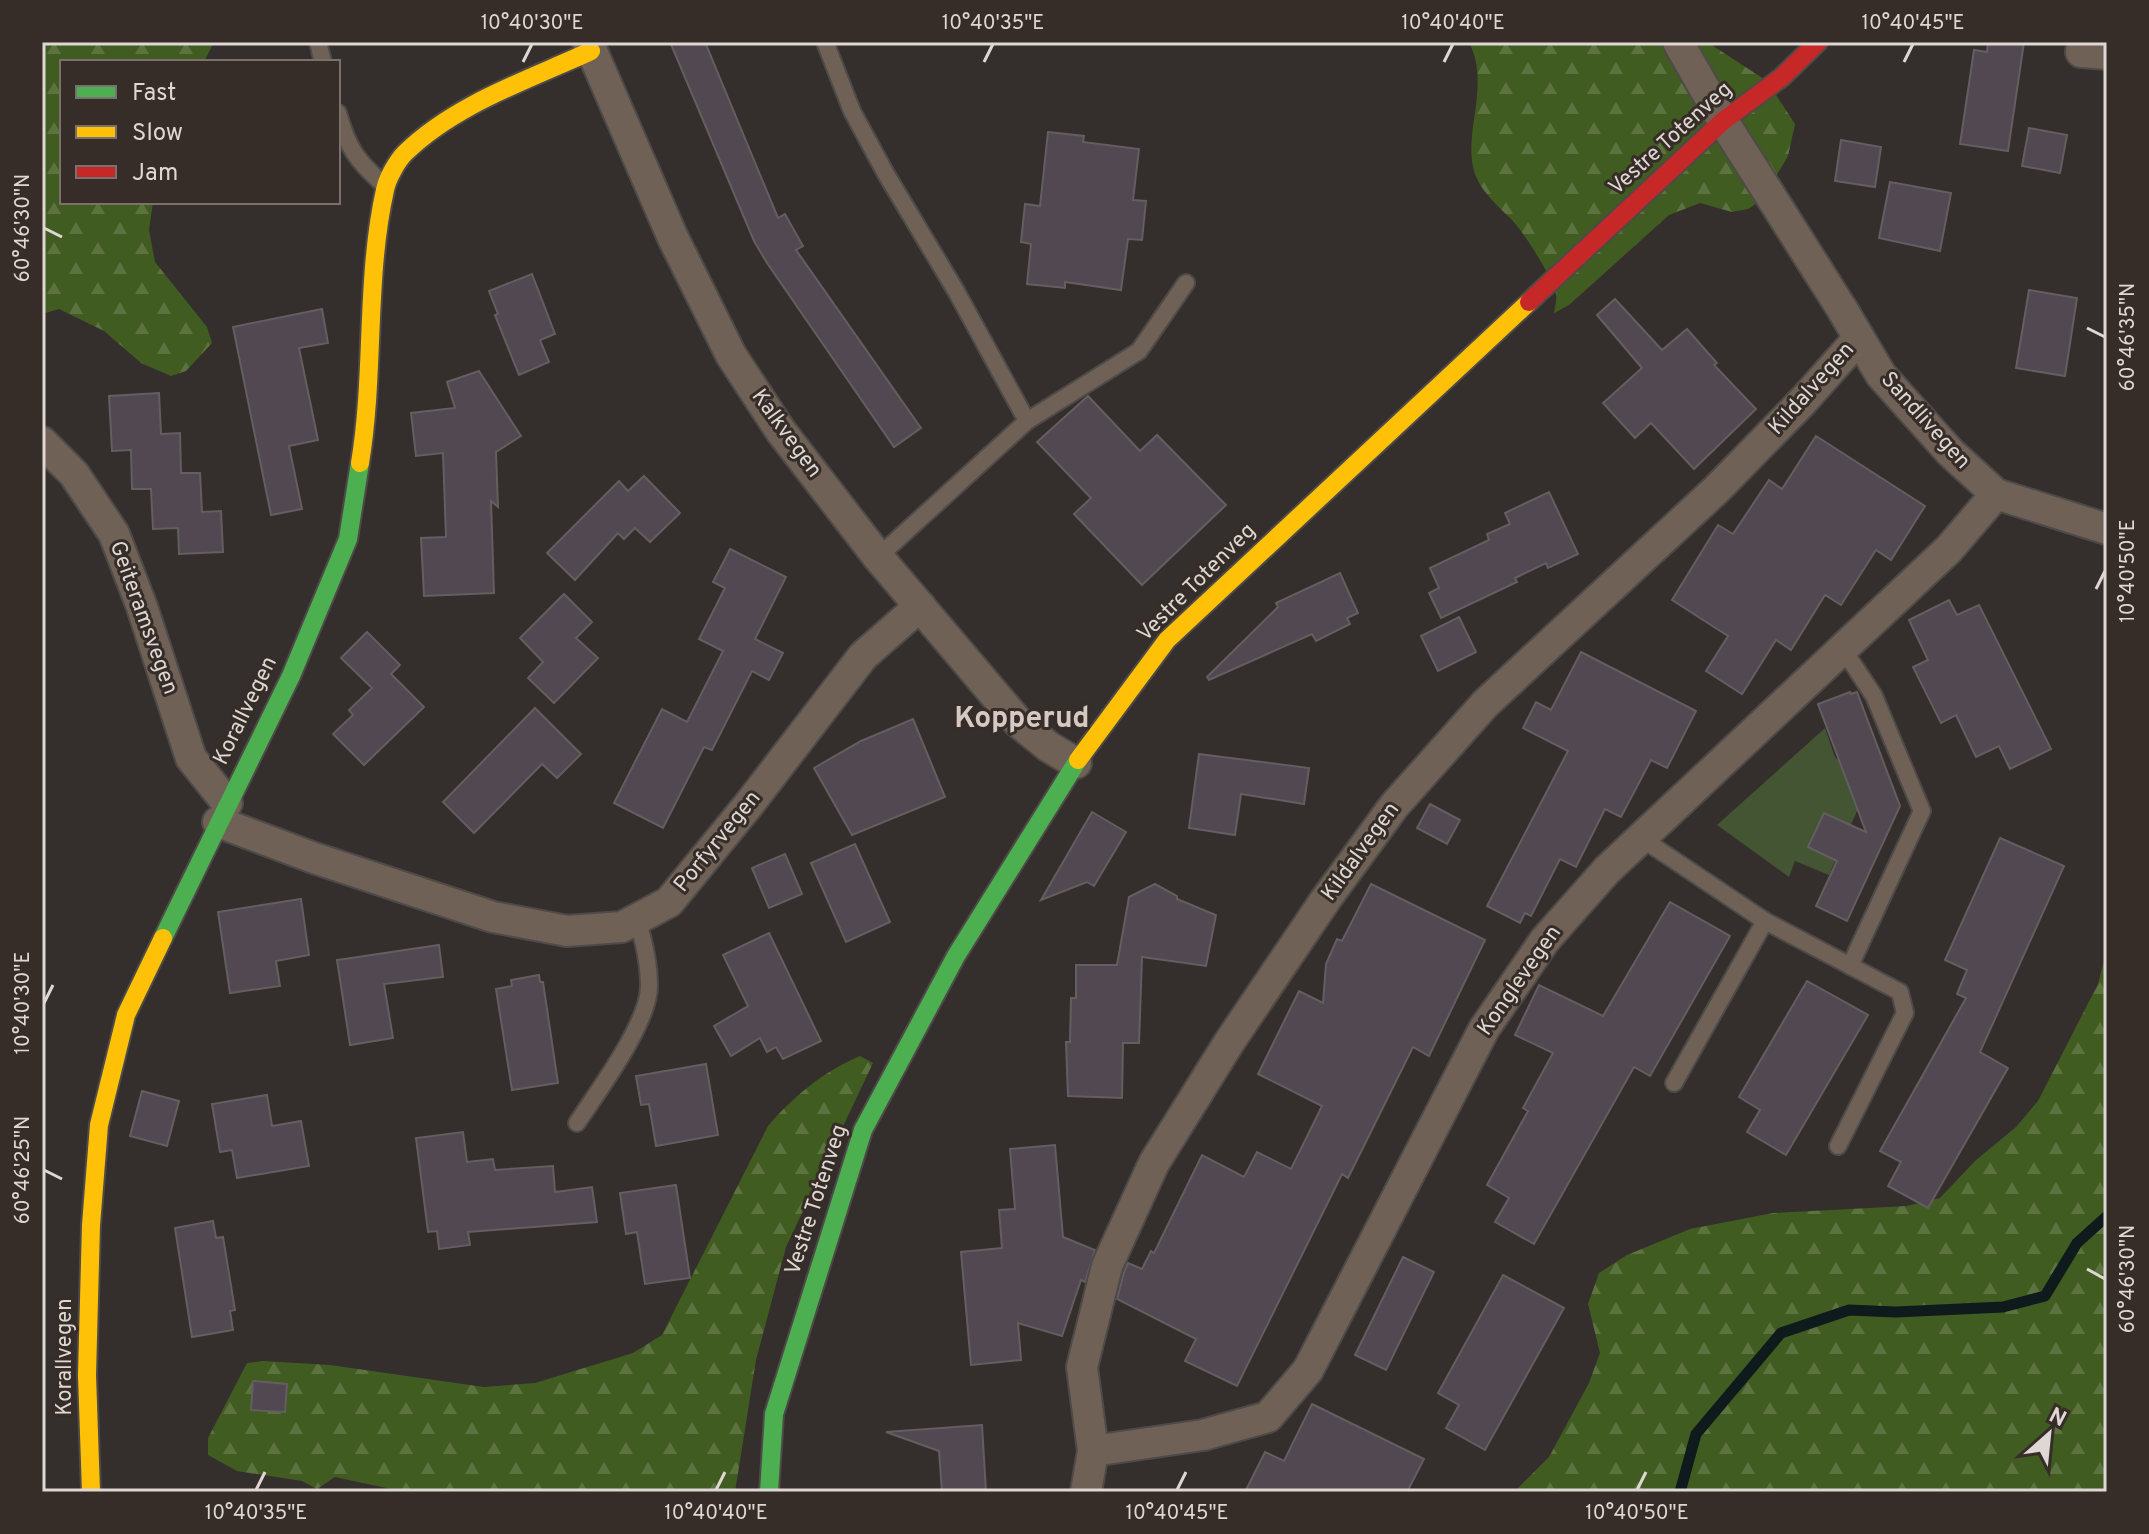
<svg xmlns="http://www.w3.org/2000/svg" width="2149" height="1534" font-family="Overpass,sans-serif">
<style>
.forest{fill:url(#forest-firs)}
.green{fill:#445534}
.lines{fill:none;stroke-linecap:round;stroke-linejoin:round}
.stream{stroke:#0f1a1d;stroke-width:11}
.building{fill:#514851;stroke:#635e60;stroke-width:2}
.lane-casing{stroke:#4e4a48;stroke-width:20}
.street-casing{stroke:#4e4a48;stroke-width:34}
.fast-casing{stroke:#4e4a48;stroke-width:22}
.slow-casing{stroke:#4e4a48;stroke-width:22}
.jam-casing{stroke:#4e4a48;stroke-width:22}
.lane{stroke:#6f6156;stroke-width:16}
.street{stroke:#6f6156;stroke-width:30}
.fast{stroke:#4caf50;stroke-width:18}
.slow{stroke:#ffc107;stroke-width:18}
.jam{stroke:#c62828;stroke-width:18}
.ticks{fill:none;stroke:#ded7d4;stroke-width:3}
.labels{text-anchor:middle;dominant-baseline:central;stroke-width:6;stroke-linejoin:round;paint-order:stroke}
.street-label{font-size:22px;fill:#ded7d4;stroke:#372d28}
.district-label{font-size:30px;font-weight:bold;fill:#d6c9c3;stroke:#372d28}
.neatline{fill:none;stroke:#ded7d4;stroke-width:3}
.ticks-label{font-size:20px;text-anchor:middle;fill:#ded7d4}
</style>
<defs>
<pattern id="forest-firs" width="22" height="20" patternUnits="userSpaceOnUse" patternTransform="scale(2)"><rect width="22" height="20" fill="#415c21"/><path d="M5 1l3.5 6h-7zM16 11l3.5 6h-7z" fill="#5c7340"/></pattern>
</defs>
<rect width="100%" height="100%" fill="#342e2c"/>
<!-- forest -->
<g class="forest">
<path d="M 42,42 L 214,42 L 204,62 L 62,62 L 62,202 L 153,202 L 149,230 L 155,262 L 207,327 L 212,343 L 186,371 L 171,376 L 141,363 L 104,331 L 59,309 L 42,314 Z"/>
<path d="M 1469,42 L 1707,42 L 1767,81 L 1795,124 L 1788,156 L 1762,200 L 1748,209 L 1732,212 L 1700,203 L 1669,215 L 1569,305 L 1554,313 C 1555,307 1557,300 1556,294 C 1551,275 1525,234 1512,220 C 1498,206 1480,191 1474,171 C 1463,131 1491,86 1469,42 Z"/>
<path d="M 2107,949 L 2107,1492 L 1514,1492 L 1549,1457 L 1589,1383 L 1600,1353 L 1588,1304 L 1599,1273 L 1627,1255 L 1690,1229 L 1773,1213 L 1907,1206 L 1940,1198 L 1975,1161 L 2016,1127 L 2038,1101 L 2098,984 Z"/>
<path d="M 860,1056 L 873,1063 L 786,1247 L 756,1360 L 735,1492 L 405,1492 L 335,1477 L 317,1489 L 302,1481 L 237,1471 L 208,1455 L 208,1438 L 247,1363 L 263,1361 L 330,1365 L 484,1387 L 535,1383 L 633,1353 L 662,1335 L 768,1126 C 793,1097 824,1071 860,1056 Z"/>
</g>
<!-- green -->
<path class="green" d="M 1825,728 L 1835,757 L 1846,767 L 1861,802 L 1829,875 L 1795,861 L 1789,877 L 1717,825 Z"/>
<g class="lines">
<!-- stream -->
<path class="stream" d="M 1680,1492 L 1696,1434 L 1781,1333 L 1849,1310 L 1896,1312 L 2003,1307 L 2045,1296 L 2077,1243 L 2107,1216"/>
</g>
<!-- building -->
<g class="building">
<path d="M 670,42 L 705,42 L 778,218 L 785,214 L 803,246 L 796,250 L 921,428 L 894,447 L 767,263 L 754,241 Z"/>
<path d="M 1988,42 L 2024,42 L 2008,151 L 1960,144 L 1974,50 L 1987,52 Z"/>
<path d="M 2029,128 L 2067,135 L 2060,173 L 2022,166 Z"/>
<path d="M 1048,132 L 1084,136 L 1083,142 L 1139,149 L 1133,200 L 1146,201 L 1142,240 L 1128,239 L 1121,290 L 1065,282 L 1065,288 L 1027,284 L 1031,244 L 1021,242 L 1025,204 L 1040,206 Z"/>
<path d="M 1841,140 L 1881,147 L 1875,187 L 1835,181 Z"/>
<path d="M 1890,182 L 1951,193 L 1940,251 L 1879,238 Z"/>
<path d="M 532,274 L 555,334 L 540,340 L 549,362 L 519,375 L 495,315 L 498,314 L 489,291 Z"/>
<path d="M 2029,290 L 2077,298 L 2065,376 L 2016,368 Z"/>
<path d="M 1615,299 L 1662,350 L 1687,329 L 1717,363 L 1714,365 L 1756,409 L 1694,469 L 1651,423 L 1635,438 L 1603,403 L 1642,368 L 1597,315 Z"/>
<path d="M 322,309 L 328,343 L 299,348 L 318,440 L 289,446 L 302,509 L 271,515 L 233,327 Z"/>
<path d="M 479,371 L 521,436 L 496,452 L 498,507 L 491,501 L 494,593 L 424,596 L 421,538 L 446,537 L 443,453 L 416,456 L 411,413 L 455,408 L 447,382 Z"/>
<path d="M 159,393 L 161,434 L 180,433 L 181,473 L 200,473 L 202,512 L 221,511 L 223,552 L 179,554 L 178,528 L 153,529 L 151,489 L 132,489 L 131,450 L 112,451 L 109,396 Z"/>
<path d="M 1088,396 L 1140,451 L 1157,435 L 1226,505 L 1142,585 L 1074,514 L 1091,498 L 1037,442 Z"/>
<path d="M 1816,436 L 1925,506 L 1891,560 L 1876,550 L 1841,605 L 1825,595 L 1791,650 L 1776,640 L 1742,694 L 1706,671 L 1728,636 L 1672,600 L 1718,525 L 1733,534 L 1769,480 L 1782,489 Z"/>
<path d="M 644,476 L 680,513 L 650,542 L 635,528 L 624,539 L 618,533 L 575,580 L 547,553 L 619,481 L 628,491 Z"/>
<path d="M 1549,492 L 1578,554 L 1548,568 L 1546,563 L 1515,578 L 1517,582 L 1441,618 L 1429,593 L 1439,588 L 1430,568 L 1489,540 L 1487,534 L 1510,524 L 1505,513 Z"/>
<path d="M 730,549 L 786,577 L 755,639 L 783,653 L 769,680 L 752,671 L 712,750 L 704,747 L 663,828 L 614,803 L 662,709 L 687,722 L 723,651 L 699,639 L 725,588 L 713,582 Z"/>
<path d="M 1340,573 L 1358,613 L 1347,618 L 1350,624 L 1316,641 L 1312,634 L 1209,680 L 1207,677 L 1278,607 L 1276,603 Z"/>
<path d="M 564,594 L 592,622 L 576,638 L 598,658 L 554,703 L 528,678 L 543,662 L 520,638 Z"/>
<path d="M 1949,600 L 1957,615 L 1979,605 L 2051,749 L 2010,769 L 1999,746 L 1976,757 L 1956,715 L 1941,723 L 1913,667 L 1928,660 L 1909,620 Z"/>
<path d="M 1459,617 L 1476,652 L 1438,671 L 1421,636 Z"/>
<path d="M 367,632 L 400,665 L 391,674 L 424,707 L 364,765 L 333,734 L 353,715 L 349,710 L 372,688 L 341,658 Z"/>
<path d="M 1581,652 L 1696,711 L 1667,768 L 1651,760 L 1621,817 L 1605,809 L 1576,867 L 1560,859 L 1531,916 L 1525,913 L 1520,923 L 1487,906 L 1568,751 L 1523,728 L 1536,702 L 1551,710 Z"/>
<path d="M 1850,692 L 1851,694 L 1857,692 L 1900,806 L 1847,921 L 1816,906 L 1837,861 L 1808,847 L 1824,813 L 1866,832 L 1818,704 Z"/>
<path d="M 535,708 L 581,754 L 557,778 L 542,764 L 474,833 L 443,802 Z"/>
<path d="M 913,719 L 945,797 L 852,835 L 814,768 L 861,741 Z"/>
<path d="M 1199,754 L 1309,768 L 1304,804 L 1241,794 L 1235,835 L 1189,828 Z"/>
<path d="M 1430,804 L 1460,820 L 1447,844 L 1417,828 Z"/>
<path d="M 1092,812 L 1126,832 L 1094,886 L 1087,882 L 1041,900 Z"/>
<path d="M 2000,838 L 2064,866 L 1980,1052 L 2008,1068 L 1928,1208 L 1888,1186 L 1901,1162 L 1880,1151 L 1966,998 L 1957,994 L 1967,970 L 1945,960 Z"/>
<path d="M 855,844 L 890,922 L 846,942 L 811,863 Z"/>
<path d="M 785,854 L 802,894 L 769,908 L 752,868 Z"/>
<path d="M 1155,884 L 1177,896 L 1177,899 L 1216,915 L 1206,966 L 1142,957 L 1139,1043 L 1123,1043 L 1122,1098 L 1068,1096 L 1066,1042 L 1070,1042 L 1071,998 L 1076,998 L 1076,965 L 1117,965 L 1129,897 Z"/>
<path d="M 1371,884 L 1485,940 L 1429,1056 L 1413,1047 L 1348,1178 L 1342,1174 L 1237,1386 L 1185,1361 L 1196,1339 L 1117,1299 L 1124,1272 L 1128,1263 L 1142,1269 L 1151,1251 L 1154,1253 L 1202,1155 L 1244,1177 L 1257,1152 L 1291,1169 L 1322,1106 L 1258,1074 L 1299,991 L 1323,1003 L 1326,964 L 1337,939 L 1342,941 Z"/>
<path d="M 301,899 L 309,955 L 276,961 L 280,986 L 230,993 L 218,912 Z"/>
<path d="M 1670,902 L 1730,936 L 1650,1076 L 1634,1067 L 1534,1244 L 1495,1222 L 1509,1198 L 1487,1185 L 1528,1111 L 1523,1108 L 1553,1053 L 1515,1035 L 1539,985 L 1603,1016 Z"/>
<path d="M 769,933 L 821,1041 L 783,1059 L 776,1047 L 767,1052 L 760,1038 L 731,1056 L 714,1026 L 748,1006 L 723,955 Z"/>
<path d="M 439,945 L 443,977 L 384,984 L 393,1038 L 350,1045 L 337,960 Z"/>
<path d="M 539,975 L 540,982 L 543,982 L 558,1083 L 512,1090 L 496,989 L 512,986 L 511,980 Z"/>
<path d="M 1807,981 L 1868,1015 L 1786,1155 L 1747,1132 L 1760,1110 L 1739,1097 Z"/>
<path d="M 706,1064 L 718,1135 L 656,1146 L 649,1104 L 641,1105 L 636,1076 Z"/>
<path d="M 142,1091 L 179,1101 L 167,1146 L 130,1136 Z"/>
<path d="M 267,1095 L 272,1126 L 301,1121 L 309,1166 L 237,1178 L 232,1150 L 220,1152 L 212,1104 Z"/>
<path d="M 463,1132 L 467,1162 L 493,1159 L 495,1170 L 553,1166 L 555,1192 L 592,1187 L 597,1222 L 468,1232 L 470,1245 L 439,1249 L 437,1231 L 428,1232 L 416,1138 Z"/>
<path d="M 1055,1145 L 1063,1237 L 1095,1250 L 1085,1282 L 1081,1280 L 1062,1336 L 1018,1323 L 1021,1360 L 971,1365 L 961,1252 L 1002,1248 L 999,1210 L 1015,1209 L 1010,1149 Z"/>
<path d="M 676,1185 L 690,1278 L 645,1284 L 637,1232 L 626,1234 L 620,1193 Z"/>
<path d="M 213,1221 L 216,1238 L 223,1237 L 235,1310 L 230,1311 L 233,1330 L 192,1337 L 175,1228 Z"/>
<path d="M 1403,1257 L 1434,1272 L 1386,1370 L 1355,1355 Z"/>
<path d="M 1503,1275 L 1564,1308 L 1485,1450 L 1446,1428 L 1459,1405 L 1438,1393 Z"/>
<path d="M 253,1381 L 287,1384 L 285,1412 L 251,1410 Z"/>
<path d="M 1312,1404 L 1424,1459 L 1407,1492 L 1245,1492 L 1265,1452 L 1284,1461 Z"/>
<path d="M 982,1425 L 986,1492 L 942,1492 L 939,1451 L 886,1432 Z"/>
</g>
<g class="lines">
<!-- lane casing -->
<g class="lane-casing">
<g id="lane">
<path d="M 318,42 L 323,62"/>
<path d="M 825,42 L 852,111 L 886,174 L 956,291 L 1027,421"/>
<path d="M 338,113 C 348,148 356,160 383,184"/>
<path d="M 878,557 L 1027,421 L 1139,351 L 1186,283"/>
<path d="M 1843,649 L 1874,696 L 1922,811 L 1850,966"/>
<path d="M 1641,838 L 1765,921 L 1900,992 L 1905,1013 L 1838,1146"/>
<path d="M 1674,1083 L 1765,921"/>
<path d="M 577,1123 C 598,1091 649,1023 649,986 C 649,963 644,941 637,919"/>
</g>
</g>
<!-- street casing -->
<g class="street-casing">
<g id="street">
<path d="M 588,42 L 673,238 L 731,355 L 780,430 L 878,557 L 1018,722 L 1049,747 L 1076,763"/>
<path d="M 1678,42 L 1723,121 L 1842,309 L 1881,375 L 1950,452 L 1996,494 L 2107,529"/>
<path d="M 2081,52 L 2107,54"/>
<path d="M 42,442 L 74,474 L 114,534 L 142,607 L 191,758 L 227,803"/>
<path d="M 218,822 L 314,858 L 493,917 L 567,931 L 622,927 L 669,902 L 750,803 L 863,656 L 920,606"/>
<path d="M 1093,1451 L 1203,1435 L 1268,1417 L 1308,1370 L 1484,1029 L 1545,940 L 1607,870 L 1949,549 L 1996,494"/>
<path d="M 1086,1492 L 1093,1451 L 1082,1367 L 1107,1266 L 1154,1163 L 1230,1041 L 1326,899 L 1394,806 L 1485,704 L 1717,489 L 1803,401 L 1859,338"/>
</g>
</g>
<!-- fast casing -->
<g class="fast-casing">
<g id="fast">
<path d="M 163,938 L 291,676 L 348,539 L 360,463"/>
<path d="M 769,1492 L 774,1414 L 863,1130 L 956,956 L 1078,760"/>
</g>
</g>
<!-- slow casing -->
<g class="slow-casing">
<g id="slow">
<path d="M 360,463 C 375,373 365,280 385,190 C 387,179 397,161 405,153 C 455,104 528,80 591,51"/>
<path d="M 1078,760 L 1167,640 L 1529,302"/>
<path d="M 91,1492 L 87,1375 L 91,1225 L 99,1125 L 126,1015 L 163,938"/>
</g>
</g>
<!-- jam casing -->
<g class="jam-casing">
<path id="jam" d="M 1529,302 L 1723,121 L 1782,77 L 1818,42"/>
</g>
<!-- lane -->
<use href="#lane" class="lane"/>
<!-- street -->
<use href="#street" class="street"/>
<!-- fast -->
<use href="#fast" class="fast"/>
<!-- slow -->
<use href="#slow" class="slow"/>
<!-- jam -->
<use href="#jam" class="jam"/>
</g>
<!-- ticks -->
<path class="ticks" d="M 523,62 L 532,44M 984,62 L 993,44M 1444,62 L 1453,44M 1904,62 L 1913,44M 44,228 L 62,237M 2087,328 L 2105,337M 2096,589 L 2105,571M 44,1003 L 53,985M 44,1170 L 62,1179M 2087,1269 L 2105,1279M 256,1490 L 265,1472M 716,1490 L 725,1472M 1177,1490 L 1186,1472M 1637,1490 L 1646,1472"/>
<g class="labels">
<!-- street labels -->
<g class="street-label">
<text transform="translate(1671 139) rotate(-42)">Vestre Totenveg</text>
<text transform="translate(1812 389) rotate(-48)">Kildalvegen</text>
<text transform="translate(1925 421) rotate(48)">Sandlivegen</text>
<text transform="translate(786 434) rotate(54)">Kalkvegen</text>
<text transform="translate(1197 583) rotate(-45)">Vestre Totenveg</text>
<text transform="translate(143 618) rotate(70)">Geiteramsvegen</text>
<text transform="translate(246 711) rotate(-64)">Korallvegen</text>
<text transform="translate(718 842) rotate(-51)">Porfyrvegen</text>
<text transform="translate(1361 852) rotate(-54)">Kildalvegen</text>
<text transform="translate(1520 981) rotate(-55)">Konglevegen</text>
<text transform="translate(817 1200) rotate(-72)">Vestre Totenveg</text>
<text transform="translate(65 1357) rotate(-90)">Korallvegen</text>
</g>
<!-- district labels -->
<g class="district-label">
<text x="1022" y="719">Kopperud</text>
</g>
</g>
<!-- border -->
<rect width="2149" height="1534" fill="none" stroke="#372d28" stroke-width="88"/>
<!-- legend -->
<rect x="60" y="60" width="280" height="144" fill="#372d28" stroke="#7a716d" stroke-width="2"/>
<rect x="76" y="86" width="40" height="12" fill="#4caf50" stroke="#7a716d" stroke-width="2"/>
<text x="132" y="100" font-size="24" fill="#ded7d4">Fast</text>
<rect x="76" y="126" width="40" height="12" fill="#ffc107" stroke="#7a716d" stroke-width="2"/>
<text x="132" y="140" font-size="24" fill="#ded7d4">Slow</text>
<rect x="76" y="166" width="40" height="12" fill="#c62828" stroke="#7a716d" stroke-width="2"/>
<text x="132" y="180" font-size="24" fill="#ded7d4">Jam</text>
<!-- north arrow -->
<g transform="translate(2049 1434) rotate(27)" stroke="#372d28" stroke-width="6" paint-order="stroke">
<path d="M0-6L14 30L0 20L-14 30Z" fill="#ded7d4"/>
<text y="-12" font-size="22" font-weight="bold" text-anchor="middle" fill="#ded7d4">N</text>
</g>
<rect x="44" y="44" width="2061" height="1446" class="neatline"/>
<g class="ticks-label">
<text x="532" y="29">10°40'30"E</text>
<text x="993" y="29">10°40'35"E</text>
<text x="1453" y="29">10°40'40"E</text>
<text x="1913" y="29">10°40'45"E</text>
<text transform="translate(22 228) rotate(-90)" y="7">60°46'30"N</text>
<text transform="translate(2127 337) rotate(-90)" y="7">60°46'35"N</text>
<text transform="translate(2127 571) rotate(-90)" y="7">10°40'50"E</text>
<text transform="translate(22 1003) rotate(-90)" y="7">10°40'30"E</text>
<text transform="translate(22 1170) rotate(-90)" y="7">60°46'25"N</text>
<text transform="translate(2127 1279) rotate(-90)" y="7">60°46'30"N</text>
<text x="256" y="1519">10°40'35"E</text>
<text x="716" y="1519">10°40'40"E</text>
<text x="1177" y="1519">10°40'45"E</text>
<text x="1637" y="1519">10°40'50"E</text>
</g>
</svg>
